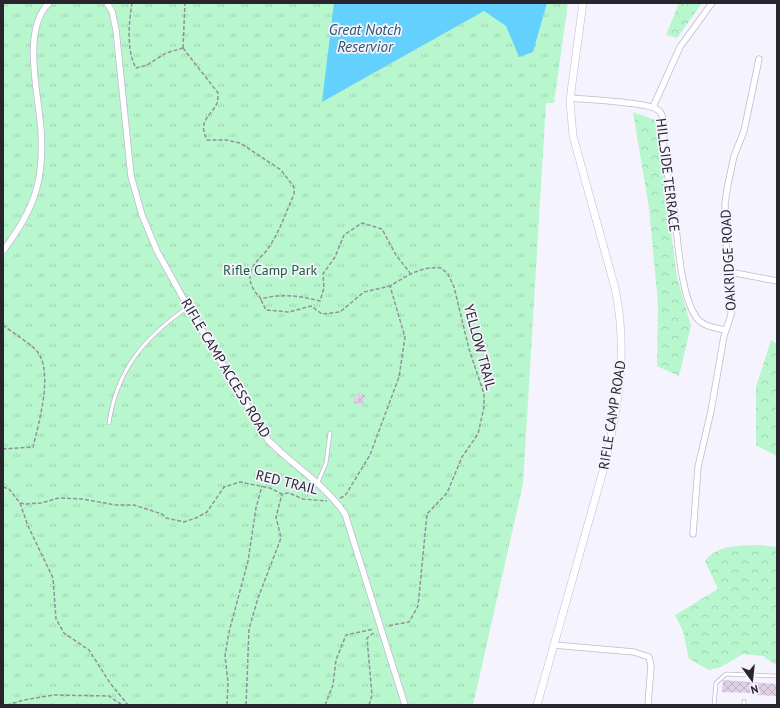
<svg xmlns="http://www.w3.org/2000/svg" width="780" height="708" font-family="'PT Sans',sans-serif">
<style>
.forest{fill:url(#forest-crowns)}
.park{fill:url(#park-tufts)}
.water{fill:#63d0fd}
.building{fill:url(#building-cross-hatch)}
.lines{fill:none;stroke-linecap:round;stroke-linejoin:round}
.service-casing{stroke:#c0b9d2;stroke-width:4.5}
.minor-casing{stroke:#c0b9d2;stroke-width:7}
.tertiary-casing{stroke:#c0b9d2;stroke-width:8}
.path{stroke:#93919b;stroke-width:1.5;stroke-dasharray:4 2;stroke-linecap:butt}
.service{stroke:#fff;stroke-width:3}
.minor{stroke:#fff;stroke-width:5.5}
.tertiary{stroke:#fff;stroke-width:7}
.labels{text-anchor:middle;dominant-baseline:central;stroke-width:3.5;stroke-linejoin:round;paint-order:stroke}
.street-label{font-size:14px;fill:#28252f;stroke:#f5f3fd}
.park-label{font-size:14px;fill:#195c39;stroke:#f5f3fd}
.water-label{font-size:15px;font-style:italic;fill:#29566a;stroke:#f5f3fd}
</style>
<defs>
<pattern id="forest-crowns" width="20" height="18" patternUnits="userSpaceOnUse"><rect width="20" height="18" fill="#b8f7ce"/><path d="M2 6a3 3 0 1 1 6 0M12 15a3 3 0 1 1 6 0" fill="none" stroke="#9ed4b1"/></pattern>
<pattern id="park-tufts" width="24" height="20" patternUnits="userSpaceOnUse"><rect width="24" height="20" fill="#b8f7ce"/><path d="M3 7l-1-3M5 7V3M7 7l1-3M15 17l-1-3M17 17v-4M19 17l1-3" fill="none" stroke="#9ed4b1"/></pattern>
<pattern id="building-cross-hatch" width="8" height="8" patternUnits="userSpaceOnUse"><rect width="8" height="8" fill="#dfd0e7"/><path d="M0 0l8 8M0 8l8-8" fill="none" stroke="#bfb2c6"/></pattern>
</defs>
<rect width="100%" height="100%" fill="#f5f3fd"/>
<!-- forest -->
<g class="forest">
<path d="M 679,3 L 702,3 L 677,38 L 666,35 Z"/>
<path d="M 633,112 L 656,120 L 677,277 L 691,326 L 679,376 L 657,366 L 658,304 L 649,208 Z"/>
<path d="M 771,340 L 777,344 L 777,456 L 756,445 L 756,387 Z"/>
<path d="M 759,545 L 777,547 L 777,666 L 763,656 L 743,654 L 721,667 L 709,670 L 689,659 L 683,631 L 675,615 L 718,589 L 705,561 C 718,544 739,546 759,545 Z"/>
</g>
<!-- park -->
<path class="park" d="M 3,3 L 568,3 L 554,103 L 546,103 L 523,484 L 473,705 L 3,705 Z"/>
<!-- water -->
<path class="water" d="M 334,3 L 547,3 L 533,52 L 519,57 L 506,26 L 484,11 L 322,102 Z"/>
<!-- building -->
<g class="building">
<path d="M 358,393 L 365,395 L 363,405 L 353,403 L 354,398 L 358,398 Z"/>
<path d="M 723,680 L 777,684 L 777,696 L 757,695 L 757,693 L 722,692 Z"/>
</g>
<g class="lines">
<!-- service casing -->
<g class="service-casing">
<g id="service">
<path d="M 109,423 C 117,369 144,338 188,307"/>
<path d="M 318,482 L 326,463 L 330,433"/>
<path d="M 744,701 L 744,705"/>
<path d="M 714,705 L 716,683 L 726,674 L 777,676"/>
</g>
</g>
<!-- minor casing -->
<g class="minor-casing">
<g id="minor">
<path d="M 107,3 L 112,11 L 116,30 L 131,176 L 142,215 L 157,251 L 188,307 L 268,440 C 293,466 325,484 345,514 L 405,705"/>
<path d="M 571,98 C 587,100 648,102 658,110 C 668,118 662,139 664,150 C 666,171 671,190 674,210 C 678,239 680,293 696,317 C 703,327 716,328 726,330"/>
<path d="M 653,107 L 680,47 L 712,3"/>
<path d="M 3,251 C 17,232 31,211 37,187 C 42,169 42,148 41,130 C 39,96 21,30 49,3"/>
<path d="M 730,272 L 777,281"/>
<path d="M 693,534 L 698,467 L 711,411 L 724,336 L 731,315 L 731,287 L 726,244 L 725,203 L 728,184 L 734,156 L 744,131 L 759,59"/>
<path d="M 554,645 L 634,652 L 649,657 L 651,666 L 648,705"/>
</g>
</g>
<!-- tertiary casing -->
<g class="tertiary-casing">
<path id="tertiary" d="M 537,705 L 605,464 C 619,403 628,349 615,288 L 573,136 L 570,102 L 572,84 L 583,3"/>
</g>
<!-- path -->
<g class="path">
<path d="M 132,3 C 129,22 126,50 136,68 L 147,65 L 166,53 L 183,48"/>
<path d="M 183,48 L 218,93 C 218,96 218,100 217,103 C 211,117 197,120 207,140 L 226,140 L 240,143 L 281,170 L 294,187 L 294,194 C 286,212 280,231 269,247 C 263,257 252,262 250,275 C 249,285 255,292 261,299 C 281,293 300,296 320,301 L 324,288 L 323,274 L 335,257 L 344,235 L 362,223 L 382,229 L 396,255 L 410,273"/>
<path d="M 183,48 L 185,3"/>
<path d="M 261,300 L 266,310 L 289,312 L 311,306 L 322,314 L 340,312 L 364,292 L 390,286"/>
<path d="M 3,325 C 13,333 25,340 35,349 C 55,368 39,422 33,447 L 3,449"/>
<path d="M 3,487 L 9,489 L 20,503 L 26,504 L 41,503 L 59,498 L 82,499 L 116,505 L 134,505 L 162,514 L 166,518 L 184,522 L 196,518 L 207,512 L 224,487 L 240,482 L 270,488 L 282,494 L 289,493 L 303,499 L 327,501"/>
<path d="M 340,498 L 345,496 L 370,455 L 399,377 L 405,337 L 390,286 C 407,276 420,266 441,268 L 448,274 L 454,287 L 469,349 L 484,394 L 484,407 L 478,434 L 462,457 L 447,493 L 427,514 L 418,606 L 409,622 L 387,626"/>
<path d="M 20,503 L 28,526 L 53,578 L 56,619 L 64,633 L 89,650 L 110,683 L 128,705"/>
<path d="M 7,705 L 24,700 L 54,695 L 109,696 L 122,705"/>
<path d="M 227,705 L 228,682 L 225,656 L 229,632 L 248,561 L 256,508 L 262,486"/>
<path d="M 246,705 L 249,629 L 258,598 L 281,538 L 276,517 L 282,494"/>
<path d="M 325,705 L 333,685 L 336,660 L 346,635 L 374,629"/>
<path d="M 369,705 L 372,695 L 367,638 L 375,632"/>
</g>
<!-- service -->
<use href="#service" class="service"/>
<!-- minor -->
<use href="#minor" class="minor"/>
<!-- tertiary -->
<use href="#tertiary" class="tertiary"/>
</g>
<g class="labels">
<!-- street labels -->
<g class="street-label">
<text transform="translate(668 175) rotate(83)">HILLSIDE TERRACE</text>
<text transform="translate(728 260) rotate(-93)">OAKRIDGE ROAD</text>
<text transform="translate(480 347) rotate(75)">YELLOW TRAIL</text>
<text transform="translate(226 368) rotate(59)">RIFLE CAMP ACCESS ROAD</text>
<text transform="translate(612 415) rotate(-81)">RIFLE CAMP ROAD</text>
<text transform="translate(287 482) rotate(14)">RED TRAIL</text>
</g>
<!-- park labels -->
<g class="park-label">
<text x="270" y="270">Rifle Camp Park</text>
</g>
<!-- water labels -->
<g class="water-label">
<text x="365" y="29">Great Notch<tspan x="365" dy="17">Reservior</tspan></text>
</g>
</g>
<!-- border -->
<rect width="780" height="708" fill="none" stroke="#28252f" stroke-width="8"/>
<!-- north arrow -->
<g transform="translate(752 680) rotate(165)" stroke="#f5f3fd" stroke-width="3" paint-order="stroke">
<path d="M0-3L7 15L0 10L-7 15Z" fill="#28252f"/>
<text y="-6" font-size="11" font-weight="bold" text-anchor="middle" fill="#28252f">N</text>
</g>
</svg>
